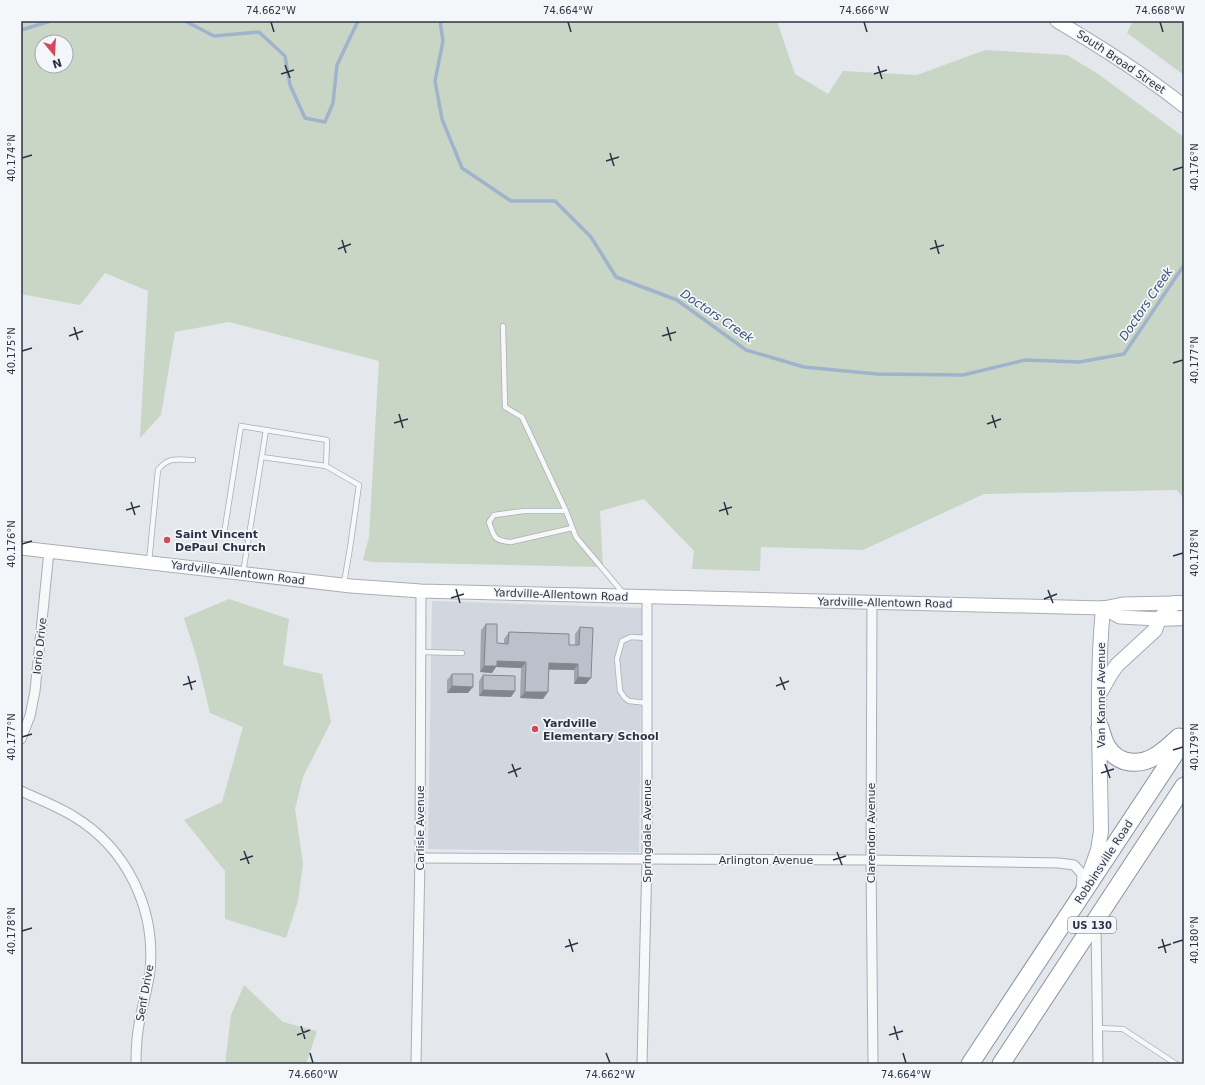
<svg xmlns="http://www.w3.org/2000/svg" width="1205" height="1085" font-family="'DejaVu Sans',sans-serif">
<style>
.built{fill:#d2d6de}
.green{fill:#c9d6c5;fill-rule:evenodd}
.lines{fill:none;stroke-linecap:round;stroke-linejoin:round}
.stream{stroke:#9fb4cc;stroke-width:3.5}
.lane-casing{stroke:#a9aeb7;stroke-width:6}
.street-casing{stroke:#a9aeb7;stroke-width:11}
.secondary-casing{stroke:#a9aeb7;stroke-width:15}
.primary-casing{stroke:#a3abb8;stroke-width:16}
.highway-casing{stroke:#8b94a3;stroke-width:19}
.lane{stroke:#f7f8fa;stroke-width:4.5}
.street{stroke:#f7f8fa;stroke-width:9}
.secondary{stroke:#fff;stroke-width:13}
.primary{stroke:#fff;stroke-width:14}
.highway{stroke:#fff;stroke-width:17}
.wall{fill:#a1a5ae}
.shaded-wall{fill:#83868d}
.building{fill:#bbc0ca;stroke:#83868d}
.ticks{fill:none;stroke:#2b3445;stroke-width:1.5}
.poi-dot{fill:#d1495b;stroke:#f4f6f9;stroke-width:1.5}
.labels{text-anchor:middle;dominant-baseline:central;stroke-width:3.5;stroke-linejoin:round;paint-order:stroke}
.shield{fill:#f4f6f9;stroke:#676e7b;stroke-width:1}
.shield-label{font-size:10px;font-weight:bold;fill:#2b3445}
.street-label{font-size:11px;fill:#2b3445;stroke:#f4f6f9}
.poi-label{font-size:11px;font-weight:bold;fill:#2b3445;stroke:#f4f6f9;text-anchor:start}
.water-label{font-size:12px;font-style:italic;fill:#34527a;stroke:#f4f6f9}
.neatline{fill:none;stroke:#2b3445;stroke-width:1.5}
.ticks-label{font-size:10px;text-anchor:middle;fill:#2b3445}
</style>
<rect width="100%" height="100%" fill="#e4e7ec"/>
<!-- built -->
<path class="built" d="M 432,601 L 642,608 L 639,852 L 428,849 Z"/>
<!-- green -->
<g class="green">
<path d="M 21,21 L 777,21 L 795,74 L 828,94 L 843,71 L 917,75 L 985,50 L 1067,55 L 1098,74 L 1184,137 L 1184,499 L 1177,490 L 984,494 L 863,550 L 761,547 L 760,571 L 692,569 L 694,551 L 644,499 L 600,511 L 603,567 L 372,562 L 363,560 L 369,537 L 379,361 L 229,322 L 175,332 L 161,415 L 140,438 L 148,291 L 105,273 L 80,305 L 21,294 ZM 42,42 L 66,42 L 66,66 L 42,66 Z"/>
<path d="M 1133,21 L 1184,21 L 1184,75 L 1127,33 Z"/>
<path d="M 229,599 L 289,619 L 283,665 L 322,674 L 331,722 L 303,777 L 295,809 L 303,863 L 298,901 L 286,938 L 225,919 L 225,871 L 184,820 L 222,802 L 243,727 L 210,713 L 197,659 L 184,618 Z"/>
<path d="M 244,985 L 283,1022 L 317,1031 L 306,1064 L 225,1064 L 231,1015 Z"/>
</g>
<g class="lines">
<!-- stream -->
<g class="stream">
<path d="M 185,21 L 214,36 L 259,32 L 285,56 L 290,85 L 305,118 L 325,122 L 333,103 L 337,65 L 357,23 L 359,21"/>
<path d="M 440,21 L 443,41 L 435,81 L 442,119 L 462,168 L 511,201 L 555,201 L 591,237 L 616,277 L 677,300 L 746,350 L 804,367 L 877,374 L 963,375 L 1025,360 L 1079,362 L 1124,354 L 1184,265"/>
<path d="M 21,30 L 51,21"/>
</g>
<!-- lane casing -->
<g class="lane-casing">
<g id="lane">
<path d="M 503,326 L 505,407 L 522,417 L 566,511 L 576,537 L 624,594"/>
<path d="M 262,457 L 326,466"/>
<path d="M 566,511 L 524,511 L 494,515 L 489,522 C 494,538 495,541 511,542 L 572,528"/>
<path d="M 249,538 L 224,534 L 241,426 L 327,440 L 326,466 L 359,485 L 350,548 L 344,583"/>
<path d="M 149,562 L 158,470 C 169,456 177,460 193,460"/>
<path d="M 243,573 L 266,430"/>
<path d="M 421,652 L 462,653"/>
<path d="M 647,703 L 629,701 L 625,698 L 620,691 L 617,659 L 622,641 L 631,637 L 647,638"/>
<path d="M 1097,1028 L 1123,1029 L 1176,1064"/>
</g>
</g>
<!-- street casing -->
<g class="street-casing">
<g id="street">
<path d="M 872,603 L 871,860 L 873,1064"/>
<path d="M 21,739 L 30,716 L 35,691 L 49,551"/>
<path d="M 21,791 C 38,799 57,806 73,816 C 127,848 156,909 150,971 C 148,987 143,1003 140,1019 C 137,1033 136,1049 136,1064"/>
<path d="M 420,858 L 871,860 L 1059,863 L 1074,865 L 1082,874 L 1081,891"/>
<path d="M 1096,923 L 1098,1064"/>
<path d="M 416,1064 L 420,858 L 421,591"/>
<path d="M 642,1064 L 647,859 L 647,597"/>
</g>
</g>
<!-- secondary casing -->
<g class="secondary-casing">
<g id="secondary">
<path d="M 1057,21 C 1101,47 1144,74 1184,106"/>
<path d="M 21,548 L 351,586 L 421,591 L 1103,608 L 1123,604 L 1175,603"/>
<path d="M 1103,608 L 1120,617 L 1159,619"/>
</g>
</g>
<!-- primary casing -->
<g class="primary-casing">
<g id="primary">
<path d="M 1159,619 L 1184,618"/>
<path d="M 1101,691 L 1110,675 L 1117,665 L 1155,630 L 1159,619 L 1175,603 L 1184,603"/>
<path d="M 1089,875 L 1098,850 L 1101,831 C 1100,757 1096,682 1103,608"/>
</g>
</g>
<!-- highway casing -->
<g class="highway-casing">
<g id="highway">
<path d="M 1100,728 C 1102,734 1104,743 1108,748 C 1112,754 1118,759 1125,761 C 1148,767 1164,751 1179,737"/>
<path d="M 970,1064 L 1184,740"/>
<path d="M 1001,1064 L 1184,786"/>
</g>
</g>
<!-- lane -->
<use href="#lane" class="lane"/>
<!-- street -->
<use href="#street" class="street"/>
<!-- secondary -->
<use href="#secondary" class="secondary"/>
<!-- primary -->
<use href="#primary" class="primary"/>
<!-- highway -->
<use href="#highway" class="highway"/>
</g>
<!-- wall -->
<g class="wall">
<path d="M 486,624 L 497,643 L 504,643 L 504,639 L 509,632 L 569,645 L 575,645 L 575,634 L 580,627 L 586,684 L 574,684 L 574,670 L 549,670 L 543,699 L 520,698 L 521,668 L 496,667 L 492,673 L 480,672 L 481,630 Z"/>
<path d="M 452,674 L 468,693 L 447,693 L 447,680 Z"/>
<path d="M 483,675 L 515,691 L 511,697 L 479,696 L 479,681 Z"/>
</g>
<!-- shaded-wall -->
<g class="shaded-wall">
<path d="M 497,661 L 526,662 L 521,668 L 496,667 L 492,673 L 480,672 L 484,666 Z"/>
<path d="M 549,663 L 578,664 L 574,670 L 545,669 Z"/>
<path d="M 578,677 L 591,678 L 586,684 L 574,684 Z"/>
<path d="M 452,686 L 473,687 L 468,693 L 447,693 Z"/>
<path d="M 483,690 L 515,691 L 511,697 L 479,696 Z"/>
<path d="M 525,692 L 548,692 L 543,699 L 520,698 Z"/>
</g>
<!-- building -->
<g class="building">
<path d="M 486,624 L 497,624 L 497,643 L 508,644 L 509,632 L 569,634 L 569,645 L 579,645 L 580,627 L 593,628 L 591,678 L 578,677 L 578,664 L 549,663 L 548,692 L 525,692 L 526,662 L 497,661 L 497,666 L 484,666 Z"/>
<path d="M 452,674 L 473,674 L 473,687 L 452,686 Z"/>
<path d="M 483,675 L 515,676 L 515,691 L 483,690 Z"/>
</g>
<!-- ticks -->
<path class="ticks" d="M 271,22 L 274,32M 568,22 L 571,32M 864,22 L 867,32M 1160,22 L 1163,32M 285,65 L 290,78M 878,66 L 882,79M 281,74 L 294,70M 874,74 L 887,70M 610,153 L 614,166M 22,158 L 32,155M 606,161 L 619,157M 1173,170 L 1183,167M 342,240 L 346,253M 935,240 L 939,254M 338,249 L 351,244M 930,249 L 944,245M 74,327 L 78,340M 667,327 L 671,341M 69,336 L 83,331M 662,336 L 676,332M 22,351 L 32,348M 1173,363 L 1183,360M 399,414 L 403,428M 992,415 L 996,428M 394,423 L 408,419M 987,424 L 1001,419M 131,502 L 135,515M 724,502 L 728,515M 126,510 L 140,506M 719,511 L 732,507M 22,544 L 32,541M 1173,556 L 1183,553M 456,589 L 460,603M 1048,590 L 1053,603M 451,598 L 464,594M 1044,599 L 1057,594M 188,676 L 192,690M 780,677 L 785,690M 183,685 L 196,681M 776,686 L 789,681M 22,737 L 32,734M 1173,750 L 1183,747M 512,764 L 517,777M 1105,764 L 1110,778M 508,773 L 521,768M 1101,773 L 1114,769M 244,851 L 249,864M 837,852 L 842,865M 240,860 L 253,856M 833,860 L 846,856M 22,931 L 32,928M 569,939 L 573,952M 1162,939 L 1166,953M 1173,943 L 1183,940M 565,947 L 578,943M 1158,948 L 1171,944M 301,1026 L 305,1039M 894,1026 L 898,1040M 297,1035 L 310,1030M 889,1035 L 903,1031M 310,1053 L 313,1063M 606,1053 L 610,1063M 903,1053 L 906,1063"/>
<!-- markers -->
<g class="poi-dot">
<circle cx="167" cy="540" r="4"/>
<circle cx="535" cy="729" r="4"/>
</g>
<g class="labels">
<!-- shield labels -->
<rect class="shield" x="1068" y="917" width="48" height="16" rx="3"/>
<g class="shield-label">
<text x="1092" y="925">US 130</text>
</g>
<!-- street labels -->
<g class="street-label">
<text transform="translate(1121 62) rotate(34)">South Broad Street</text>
<text transform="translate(238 573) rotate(7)">Yardville-Allentown Road</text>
<text transform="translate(561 595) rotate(2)">Yardville-Allentown Road</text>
<text transform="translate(885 603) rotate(1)">Yardville-Allentown Road</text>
<text transform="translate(40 646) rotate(-84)">Iorio Drive</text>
<text transform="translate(1101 695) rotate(-90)">Van Kannel Avenue</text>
<text transform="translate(420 828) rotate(-90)">Carlisle Avenue</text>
<text transform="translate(647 831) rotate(-90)">Springdale Avenue</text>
<text transform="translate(871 833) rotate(-90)">Clarendon Avenue</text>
<text x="766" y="860">Arlington Avenue</text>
<text transform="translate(1104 862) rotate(-57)">Robbinsville Road</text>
<text transform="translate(145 993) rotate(-80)">Senf Drive</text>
</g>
<!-- poi labels -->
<g class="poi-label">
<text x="175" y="534">Saint Vincent<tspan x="175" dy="13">DePaul Church</tspan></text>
<text x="543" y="723">Yardville<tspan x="543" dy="13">Elementary School</tspan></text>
</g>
<!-- water labels -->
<g class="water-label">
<text transform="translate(1146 304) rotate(-56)">Doctors Creek</text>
<text transform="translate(717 316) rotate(34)">Doctors Creek</text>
</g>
</g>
<!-- border -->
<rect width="1205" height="1085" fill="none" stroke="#f4f6f9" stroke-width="44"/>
<!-- north arrow -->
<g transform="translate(54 54) rotate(162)"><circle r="19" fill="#f4f6f9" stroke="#a4a8b1"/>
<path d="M0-3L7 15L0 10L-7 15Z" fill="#d1495b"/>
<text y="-6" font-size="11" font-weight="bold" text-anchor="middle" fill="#2b3445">N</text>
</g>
<rect x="22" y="22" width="1161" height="1041" class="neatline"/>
<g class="ticks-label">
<text x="271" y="14">74.662°W</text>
<text x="568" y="14">74.664°W</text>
<text x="864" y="14">74.666°W</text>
<text x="1160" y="14">74.668°W</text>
<text transform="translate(11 158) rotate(-90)" y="4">40.174°N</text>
<text transform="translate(1194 167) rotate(-90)" y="4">40.176°N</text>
<text transform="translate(11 351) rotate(-90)" y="4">40.175°N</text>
<text transform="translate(1194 360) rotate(-90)" y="4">40.177°N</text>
<text transform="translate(11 544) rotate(-90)" y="4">40.176°N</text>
<text transform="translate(1194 553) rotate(-90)" y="4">40.178°N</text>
<text transform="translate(11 737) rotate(-90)" y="4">40.177°N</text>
<text transform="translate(1194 747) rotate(-90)" y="4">40.179°N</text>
<text transform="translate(11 931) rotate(-90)" y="4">40.178°N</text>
<text transform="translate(1194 940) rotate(-90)" y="4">40.180°N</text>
<text x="313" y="1078">74.660°W</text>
<text x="610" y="1078">74.662°W</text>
<text x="906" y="1078">74.664°W</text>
</g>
</svg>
